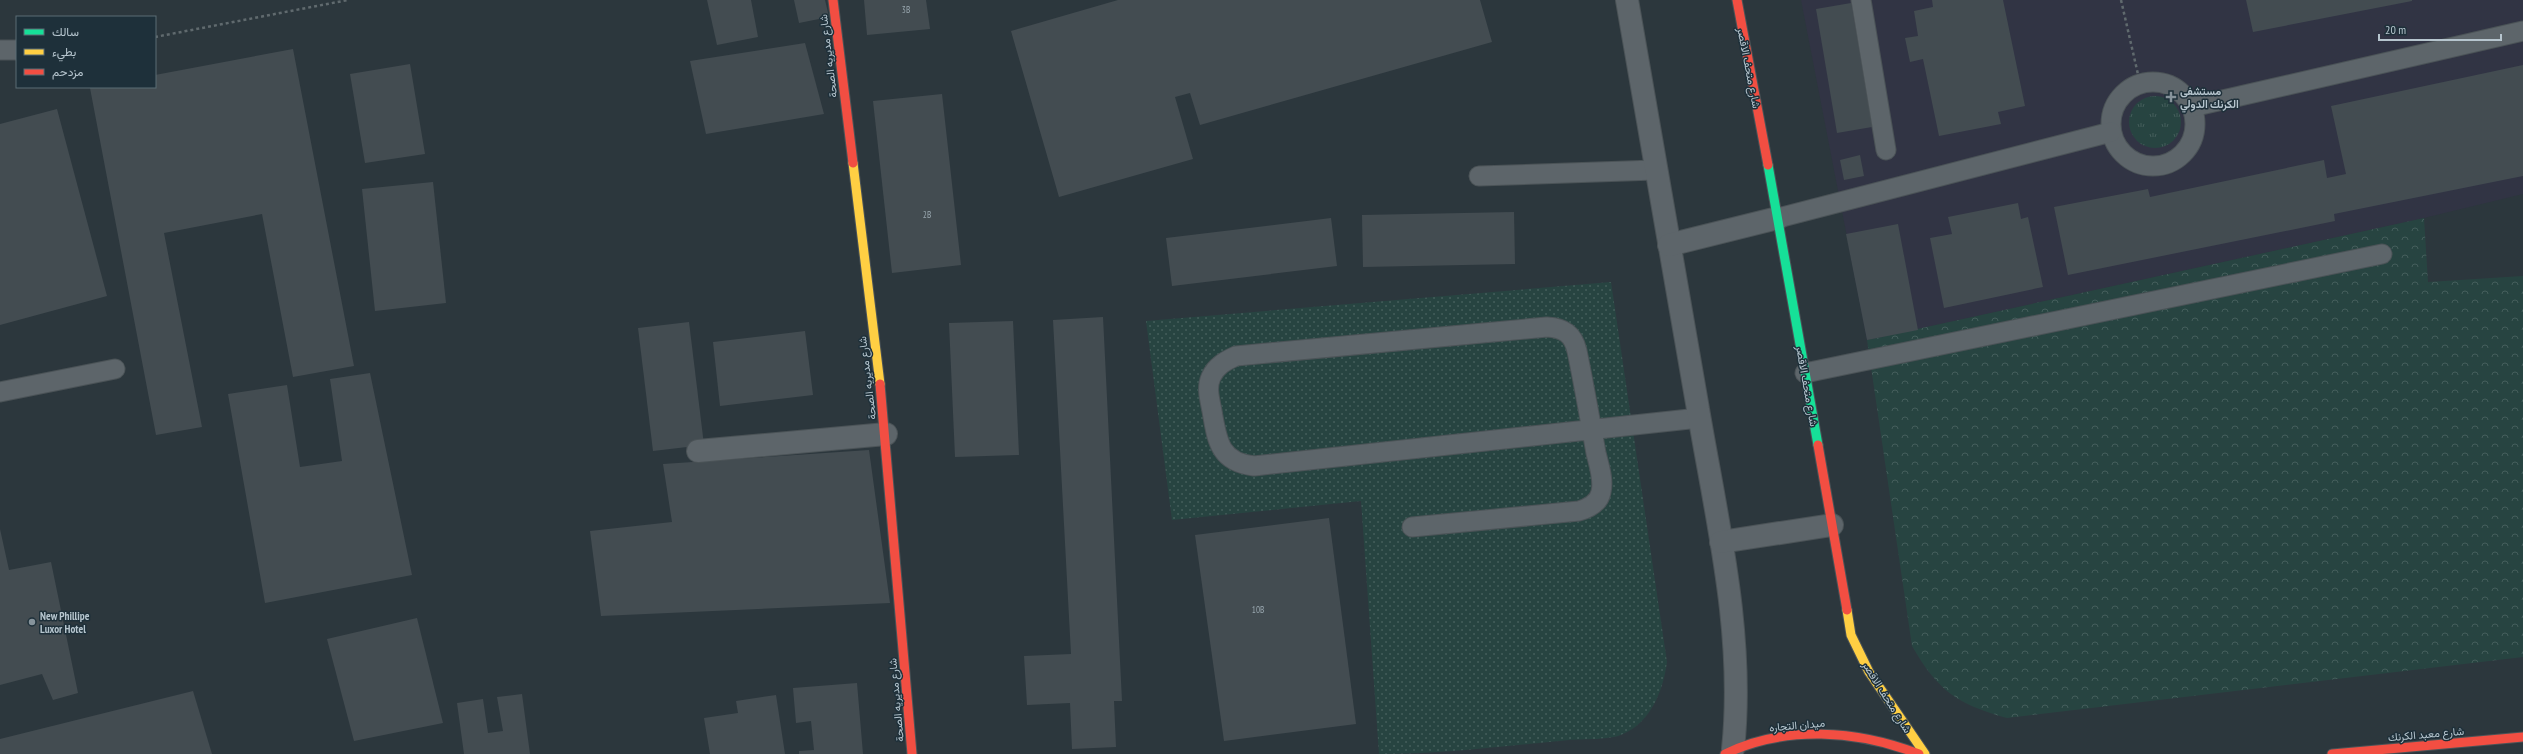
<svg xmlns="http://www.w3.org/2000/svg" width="2523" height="754" font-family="'PT Sans Narrow',Vazirmatn,sans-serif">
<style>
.medical{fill:#313444}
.grass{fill:url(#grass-tufts)}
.forest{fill:url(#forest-crowns)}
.garden{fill:url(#garden-dots)}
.building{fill:#434c51}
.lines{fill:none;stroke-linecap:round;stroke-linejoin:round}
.lane-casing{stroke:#4b5357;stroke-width:21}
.street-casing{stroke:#4b5357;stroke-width:24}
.fast-casing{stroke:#4b5357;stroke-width:11}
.slow-casing{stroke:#4b5357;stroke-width:11}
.jam-casing{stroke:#4b5357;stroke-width:11}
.path{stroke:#606a6e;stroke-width:2.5;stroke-dasharray:3 3;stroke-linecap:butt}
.lane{stroke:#5d656a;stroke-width:19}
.street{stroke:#5d656a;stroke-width:22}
.fast{stroke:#16e098;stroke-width:9}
.slow{stroke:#ffcf43;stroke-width:9}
.jam{stroke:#f24e42;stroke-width:9}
.poi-dot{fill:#86939b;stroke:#1e303a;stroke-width:1.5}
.labels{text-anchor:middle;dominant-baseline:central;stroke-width:3;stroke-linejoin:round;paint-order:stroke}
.number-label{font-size:9px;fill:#99a7af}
.street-label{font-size:11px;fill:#b6c5ce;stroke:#1e303a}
.poi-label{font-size:11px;font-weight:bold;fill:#b6c5ce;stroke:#1e303a;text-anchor:start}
</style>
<defs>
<pattern id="grass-tufts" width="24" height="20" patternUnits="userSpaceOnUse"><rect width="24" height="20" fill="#274441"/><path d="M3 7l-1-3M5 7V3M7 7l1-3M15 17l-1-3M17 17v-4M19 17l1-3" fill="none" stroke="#445e5b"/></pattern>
<pattern id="forest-crowns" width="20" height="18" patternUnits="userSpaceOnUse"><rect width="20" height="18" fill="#274441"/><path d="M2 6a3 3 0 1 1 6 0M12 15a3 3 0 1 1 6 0" fill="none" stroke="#445e5b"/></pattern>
<pattern id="garden-dots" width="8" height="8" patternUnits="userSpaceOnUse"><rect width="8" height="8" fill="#274441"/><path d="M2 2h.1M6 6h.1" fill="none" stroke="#445e5b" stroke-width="1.8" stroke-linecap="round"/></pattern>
</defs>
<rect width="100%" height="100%" fill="#2c373d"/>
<!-- medical -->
<path class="medical" d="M 1801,0 L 2523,0 L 2523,194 L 2424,218 L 1867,340 Z"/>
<!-- grass -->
<circle class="grass" cx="2155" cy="122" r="26"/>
<!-- forest -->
<path class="forest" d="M 2424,218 L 2428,282 L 2523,276 L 2523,657 L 2007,718 C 1957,704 1938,691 1912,646 L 1867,340 Z"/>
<!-- garden -->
<path class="garden" d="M 1611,282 L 1667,662 C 1663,691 1651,722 1623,734 C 1612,740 1583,739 1569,740 C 1506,746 1443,754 1379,754 L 1361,501 L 1172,520 L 1146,321 Z"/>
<!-- building -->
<g class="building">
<path d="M 707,0 L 751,0 L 758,37 L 717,45 Z"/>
<path d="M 794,0 L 825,0 L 829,17 L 799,23 Z"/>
<path d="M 864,0 L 926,0 L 930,29 L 867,35 Z"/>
<path d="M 1118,0 L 1480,0 L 1492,42 L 1200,125 L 1190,93 L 1175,97 L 1193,159 L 1059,197 L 1011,31 Z"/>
<path d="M 1932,0 L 2003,0 L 2025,106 L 1998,112 L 2001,124 L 1939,136 L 1923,59 L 1910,62 L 1905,38 L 1918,36 L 1914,11 L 1933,7 Z"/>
<path d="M 2246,0 L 2412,0 L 2412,1 L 2253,32 Z"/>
<path d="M 1851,3 L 1872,127 L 1837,133 L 1816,9 Z"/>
<path d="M 805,43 L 824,114 L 706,134 L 690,61 Z"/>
<path d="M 293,49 L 354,366 L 293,377 L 262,214 L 164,233 L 202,427 L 156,435 L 90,88 L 155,87 L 155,75 Z"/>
<path d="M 410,64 L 425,154 L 365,163 L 350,74 Z"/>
<path d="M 2523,65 L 2523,176 L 2334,214 L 2335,221 L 2068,275 L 2054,207 L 2148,189 L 2150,197 L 2324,160 L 2327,178 L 2346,174 L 2331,106 Z"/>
<path d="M 942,94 L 961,265 L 892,273 L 873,101 Z"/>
<path d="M 57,109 L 107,296 L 0,325 L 0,124 Z"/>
<path d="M 1860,155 L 1864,176 L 1844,180 L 1840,160 Z"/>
<path d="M 433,182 L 446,303 L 375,311 L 362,189 Z"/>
<path d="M 2018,203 L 2021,219 L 2028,217 L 2043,287 L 1944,308 L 1930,238 L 1952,234 L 1948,217 Z"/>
<path d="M 1514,212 L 1515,264 L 1363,267 L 1362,215 Z"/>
<path d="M 1331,218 L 1337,266 L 1172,286 L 1166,238 Z"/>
<path d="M 1898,224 L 1918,330 L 1867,340 L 1846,234 Z"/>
<path d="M 1103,317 L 1122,701 L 1114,701 L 1116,747 L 1072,749 L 1070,703 L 1027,705 L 1024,656 L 1071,654 L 1053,320 Z"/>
<path d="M 1013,321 L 1019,455 L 955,457 L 949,323 Z"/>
<path d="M 689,322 L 704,445 L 653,451 L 638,328 Z"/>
<path d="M 805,331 L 813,395 L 720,406 L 713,342 Z"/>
<path d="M 370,373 L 412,575 L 265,603 L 228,394 L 287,385 L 300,467 L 342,461 L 330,379 Z"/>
<path d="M 869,450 L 890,603 L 601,616 L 590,531 L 672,522 L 663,464 Z"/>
<path d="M 1329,518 L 1356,724 L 1224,741 L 1195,535 Z"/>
<path d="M 0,529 L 9,570 L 51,562 L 78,693 L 53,700 L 42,674 L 0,685 Z"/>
<path d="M 417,618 L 443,723 L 354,741 L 327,639 Z"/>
<path d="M 857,683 L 863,754 L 799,754 L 799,751 L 814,750 L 811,721 L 796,723 L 793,688 Z"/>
<path d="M 193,691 L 212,754 L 0,754 L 0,739 Z"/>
<path d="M 522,694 L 530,754 L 464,754 L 457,703 L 483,699 L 488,733 L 503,731 L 497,697 Z"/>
<path d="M 776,695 L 785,754 L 710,754 L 704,718 L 738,713 L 736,701 Z"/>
</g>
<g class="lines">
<!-- lane casing -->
<g class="lane-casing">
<g id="lane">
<path d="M 1861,0 L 1886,150"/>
<path d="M 0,50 L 17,50"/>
<circle cx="2153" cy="124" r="42"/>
<path d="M 2192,107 L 2523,31"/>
<path d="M 1479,176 L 1655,170"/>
<path d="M 1778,218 L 2111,132"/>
<path d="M 1805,373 L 2382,254"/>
<path d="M 0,392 L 115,369"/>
<path d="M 1412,527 L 1579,511 C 1589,508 1599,503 1601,492 C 1604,480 1599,465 1596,453 C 1590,419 1584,385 1577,351 C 1573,334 1564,328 1547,327 L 1236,356 C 1225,361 1216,366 1211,377 C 1206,388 1210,400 1212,411 C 1217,440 1219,462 1254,466 L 1699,418"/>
</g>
</g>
<!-- street casing -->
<g class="street-casing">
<g id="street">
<path d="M 1627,0 C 1650,137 1674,273 1698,409 C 1717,521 1745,635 1733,749"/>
<path d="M 1669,245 L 1778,218"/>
<path d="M 698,451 L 886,434"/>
<path d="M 1721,542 L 1832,525"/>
</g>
</g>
<!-- fast casing -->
<g class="fast-casing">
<path id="fast" d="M 1768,165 L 1818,445"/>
</g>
<!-- slow casing -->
<g class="slow-casing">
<g id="slow">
<path d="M 853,163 L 880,384"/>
<path d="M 1847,610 L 1851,635 L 1869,672 L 1925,754"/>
</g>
</g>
<!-- jam casing -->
<g class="jam-casing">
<g id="jam">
<path d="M 833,0 L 853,163"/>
<path d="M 1737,0 L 1768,165"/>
<path d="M 880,384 L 912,754"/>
<path d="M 1818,445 L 1847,610"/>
<path d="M 1725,754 C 1785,725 1857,730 1919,754"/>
<path d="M 2332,754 L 2523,737"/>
</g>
</g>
<!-- path -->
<g class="path">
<path d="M 2121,0 L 2140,83"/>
<path d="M 155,37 L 348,0"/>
</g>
<!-- lane -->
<use href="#lane" class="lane"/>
<!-- street -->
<use href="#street" class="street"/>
<!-- fast -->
<use href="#fast" class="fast"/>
<!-- slow -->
<use href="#slow" class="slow"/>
<!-- jam -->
<use href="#jam" class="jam"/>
</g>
<!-- markers -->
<g class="poi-dot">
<path d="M2169 91h4v4h4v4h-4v4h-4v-4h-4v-4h4z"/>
<circle cx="32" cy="622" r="4"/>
</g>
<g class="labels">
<!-- number labels -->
<g class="number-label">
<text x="906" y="9">3B</text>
<text x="927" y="214">2B</text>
<text x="1258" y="609">10B</text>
</g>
<!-- street labels -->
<g class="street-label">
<text transform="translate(828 56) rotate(-97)">شارع مديريه الصحة</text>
<text transform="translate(1749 68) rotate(79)">شارع متحف الاقصر</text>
<text transform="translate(867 378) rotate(-97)">شارع مديريه الصحة</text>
<text transform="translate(1807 386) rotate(80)">شارع متحف الاقصر</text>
<text transform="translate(1887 697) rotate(58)">شارع متحف الاقصر</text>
<text transform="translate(896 700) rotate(-95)">شارع مديريه الصحة</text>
<text transform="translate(1797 725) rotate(-5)">ميدان التجاره</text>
<text transform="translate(2426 734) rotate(-5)">شارع معبد الكرنك</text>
</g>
<!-- poi labels -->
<g class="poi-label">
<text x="2180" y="91">مستشفى<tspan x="2180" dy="13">الكرنك الدولي</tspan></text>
<text x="40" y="616">New Phillipe<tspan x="40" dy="13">Luxor Hotel</tspan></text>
</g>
</g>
<!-- legend -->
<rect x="16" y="16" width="140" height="72" fill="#1e303a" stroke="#5b6c75"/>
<rect x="24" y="29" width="20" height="6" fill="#16e098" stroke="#5b6c75"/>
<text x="52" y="36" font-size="12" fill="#b6c5ce">سالك</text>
<rect x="24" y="49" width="20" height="6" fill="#ffcf43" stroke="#5b6c75"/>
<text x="52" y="56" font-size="12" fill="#b6c5ce">بطيء</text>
<rect x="24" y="69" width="20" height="6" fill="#f24e42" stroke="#5b6c75"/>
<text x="52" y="76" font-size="12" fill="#b6c5ce">مزدحم</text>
<!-- scale -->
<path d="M2379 34v6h122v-6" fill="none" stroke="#b6c5ce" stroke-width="2"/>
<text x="2385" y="34" font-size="12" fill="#b6c5ce" stroke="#1e303a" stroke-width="3" paint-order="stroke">20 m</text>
</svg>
